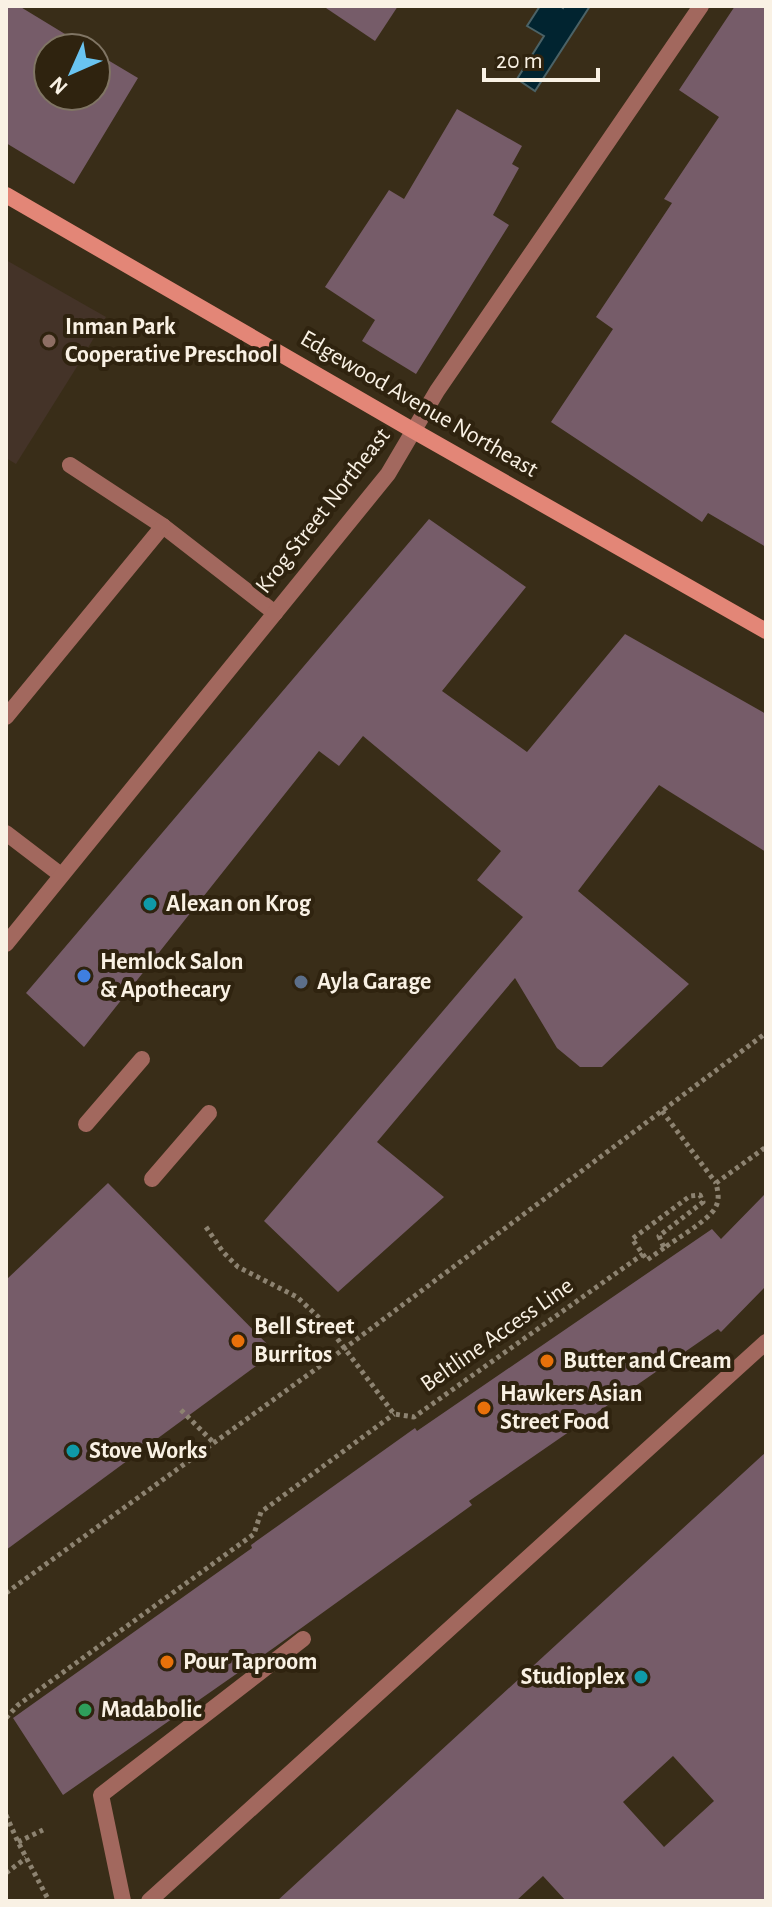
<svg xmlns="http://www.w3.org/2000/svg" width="772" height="1907" font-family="'Alegreya Sans',sans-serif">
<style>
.education{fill:#443328}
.water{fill:#012430;stroke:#4b6266;stroke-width:2}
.building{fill:#765c69;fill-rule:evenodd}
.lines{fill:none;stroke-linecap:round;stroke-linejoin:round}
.path{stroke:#8d8371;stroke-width:5;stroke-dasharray:4 4;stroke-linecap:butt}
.service{stroke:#a2685e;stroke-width:16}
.minor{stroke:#a2685e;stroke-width:16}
.secondary{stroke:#e38677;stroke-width:16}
.education-dot{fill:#8d6e63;stroke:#2f230f;stroke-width:3}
.culture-dot{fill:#0f9aa8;stroke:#2f230f;stroke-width:3}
.shop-dot{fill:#3f7fe0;stroke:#2f230f;stroke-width:3}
.service-dot{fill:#5c6f8a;stroke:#2f230f;stroke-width:3}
.food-dot{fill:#e8710a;stroke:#2f230f;stroke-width:3}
.leisure-dot{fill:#2e9e5b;stroke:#2f230f;stroke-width:3}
.labels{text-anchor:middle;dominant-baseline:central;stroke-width:8;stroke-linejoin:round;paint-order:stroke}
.poi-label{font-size:24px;font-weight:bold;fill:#f9f1e4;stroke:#2f230f;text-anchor:start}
.street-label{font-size:24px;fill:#f9f1e4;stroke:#2f230f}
</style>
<rect width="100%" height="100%" fill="#392d18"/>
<!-- education -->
<path class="education" d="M 6,260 L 106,317 L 78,365 L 16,464 L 6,458 Z"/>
<!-- water -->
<path class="water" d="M 540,6 L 560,6 L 563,8 L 564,6 L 590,6 L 535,91 L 517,79 L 544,36 L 527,26 Z"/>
<!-- building -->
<g class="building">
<path d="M 6,6 L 19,6 L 88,48 L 48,48 L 48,96 L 96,96 L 96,53 L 138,78 L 74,184 L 6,143 Z"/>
<path d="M 323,6 L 398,6 L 375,41 Z"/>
<path d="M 735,6 L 766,6 L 766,547 L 708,513 L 702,522 L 551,422 L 613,329 L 596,317 L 672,203 L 664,199 L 719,117 L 679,90 Z"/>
<path d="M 457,109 L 522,146 L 512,164 L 519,168 L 493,215 L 509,225 L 416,374 L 362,341 L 375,320 L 325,287 L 389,190 L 404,199 Z"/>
<path d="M 429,519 L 526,587 L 442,691 L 527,752 L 625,634 L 766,714 L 766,852 L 659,785 L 578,891 L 689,984 L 602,1067 L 580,1067 L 557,1048 L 515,978 L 377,1142 L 444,1197 L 338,1292 L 264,1221 L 523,917 L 477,880 L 501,851 L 363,736 L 339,766 L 319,751 L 84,1047 L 26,993 Z"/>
<path d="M 108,1183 L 275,1352 L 6,1550 L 6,1280 Z"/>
<path d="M 766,1193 L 766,1286 L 721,1332 L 718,1329 L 469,1501 L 472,1505 L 275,1647 L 63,1795 L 13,1718 L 252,1548 L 251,1545 L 415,1428 L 417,1431 L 712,1229 L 721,1239 Z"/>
<path d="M 766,1452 L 766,1901 L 566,1901 L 543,1876 L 516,1901 L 277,1901 ZM 673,1756 L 714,1801 L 664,1847 L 623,1802 Z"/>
</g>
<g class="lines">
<!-- path -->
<g class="path">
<path d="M 662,1111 L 716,1183"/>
<path d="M 206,1227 L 223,1252 L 238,1267 L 297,1297 L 327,1325 L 394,1414 L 414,1417 L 643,1254"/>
<path d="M 664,1248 L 647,1260 L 632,1239 L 690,1196 L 700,1195 L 703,1202 L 659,1236 L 664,1248 C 676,1239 709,1220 715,1208 C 720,1200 718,1192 716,1183 L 766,1147"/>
<path d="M 181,1410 L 214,1443"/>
<path d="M 6,1593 L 345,1348 L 766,1033"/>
<path d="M 6,1718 L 18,1705 L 254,1534 L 261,1512 L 394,1414"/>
<path d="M 6,1815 L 18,1842 L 49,1901"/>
<path d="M 18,1842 L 43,1830"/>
<path d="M 6,1873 L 26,1858"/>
</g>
<!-- service -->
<g class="service">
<path d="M 70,465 L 163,526 L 275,613"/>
<path d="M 6,717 L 163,526"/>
<path d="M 6,833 L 61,875"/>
<path d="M 86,1124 L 142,1059"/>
<path d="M 152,1179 L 209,1113"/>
<path d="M 123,1901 L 101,1795 L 303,1639"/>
<path d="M 149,1901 L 766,1342"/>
</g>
<!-- minor -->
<path class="minor" d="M 6,944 L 388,474 L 437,391 L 701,6"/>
<!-- secondary -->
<path class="secondary" d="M 6,195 L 414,431 L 766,631"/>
</g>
<!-- markers -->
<circle class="education-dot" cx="49" cy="341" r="8"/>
<g class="culture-dot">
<circle cx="150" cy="904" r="8"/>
<circle cx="73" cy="1451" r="8"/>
<circle cx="641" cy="1677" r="8"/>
</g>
<circle class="shop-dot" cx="84" cy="976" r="8"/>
<circle class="service-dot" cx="301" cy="982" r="8"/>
<g class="food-dot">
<circle cx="238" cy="1341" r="8"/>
<circle cx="547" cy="1361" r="8"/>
<circle cx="484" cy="1408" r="8"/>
<circle cx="167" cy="1662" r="8"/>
</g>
<circle class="leisure-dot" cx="85" cy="1710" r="8"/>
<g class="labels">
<!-- poi labels -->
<g class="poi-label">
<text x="65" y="327">Inman Park<tspan x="65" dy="28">Cooperative Preschool</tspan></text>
<text x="166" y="904">Alexan on Krog</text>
<text x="100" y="962">Hemlock Salon<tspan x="100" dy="28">&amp; Apothecary</tspan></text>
<text x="317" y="982">Ayla Garage</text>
<text x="254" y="1327">Bell Street<tspan x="254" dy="28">Burritos</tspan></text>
<text x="563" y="1361">Butter and Cream</text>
<text x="500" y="1394">Hawkers Asian<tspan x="500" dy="28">Street Food</tspan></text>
<text x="89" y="1451">Stove Works</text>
<text x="183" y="1662">Pour Taproom</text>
<text x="625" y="1677" text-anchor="end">Studioplex</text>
<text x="101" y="1710">Madabolic</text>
</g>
<!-- street labels -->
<g class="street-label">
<text transform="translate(419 404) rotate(30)">Edgewood Avenue Northeast</text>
<text transform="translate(323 511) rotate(-52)">Krog Street Northeast</text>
<text transform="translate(497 1335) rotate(-35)">Beltline Access Line</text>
</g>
</g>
<!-- border -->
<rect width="772" height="1907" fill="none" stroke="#f9f1e4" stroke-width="16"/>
<!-- north arrow -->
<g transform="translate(72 72) rotate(225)"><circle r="38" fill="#2f230f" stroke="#807564" stroke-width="2"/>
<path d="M0-6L14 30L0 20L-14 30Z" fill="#69c4f1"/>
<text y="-12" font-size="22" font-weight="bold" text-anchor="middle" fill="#f9f1e4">N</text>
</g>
<!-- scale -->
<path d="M484 68v12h114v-12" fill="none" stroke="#f9f1e4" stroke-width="4"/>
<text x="496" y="68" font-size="24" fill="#f9f1e4" stroke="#2f230f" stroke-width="6" paint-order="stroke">20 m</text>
</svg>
